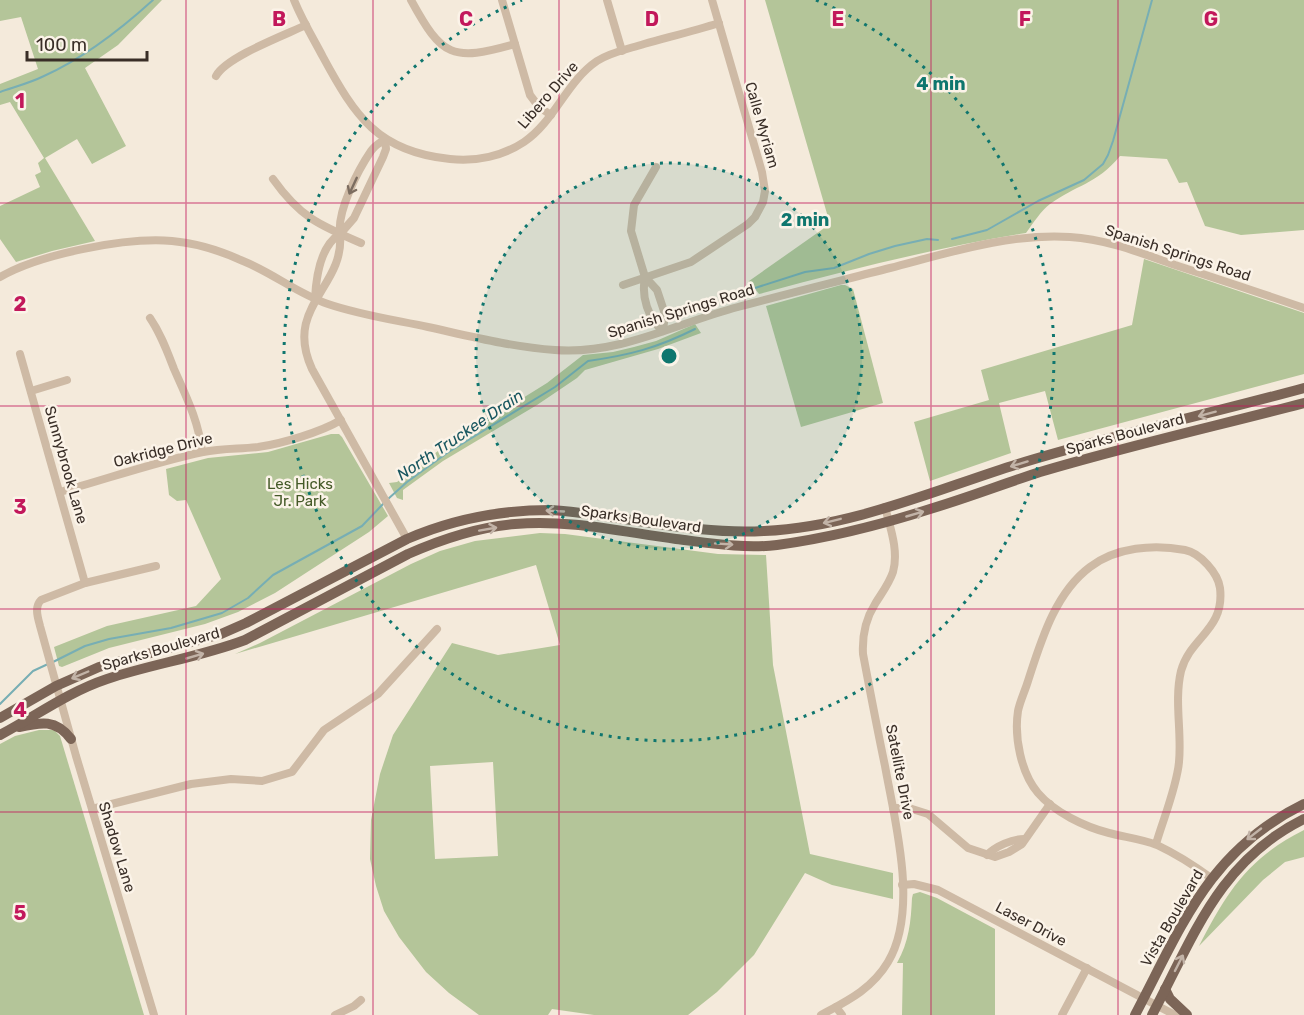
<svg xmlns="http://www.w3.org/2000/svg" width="1304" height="1015" font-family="Rubik,sans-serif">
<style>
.green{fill:#b4c599;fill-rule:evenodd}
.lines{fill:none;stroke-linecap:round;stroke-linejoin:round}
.stream{stroke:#77aeb4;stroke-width:2}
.minor{stroke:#cebaa5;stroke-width:8}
.major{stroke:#7c6557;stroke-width:10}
.oneway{stroke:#7c6d60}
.oneway2{stroke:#c2b3a7}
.grid{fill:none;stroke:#c2185b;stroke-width:1.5;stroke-opacity:0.55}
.ring{fill:none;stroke:#0f766e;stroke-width:3;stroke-dasharray:3 6}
.labels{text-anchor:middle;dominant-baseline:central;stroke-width:5;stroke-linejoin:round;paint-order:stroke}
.street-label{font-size:15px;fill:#392e27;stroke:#fbf3e8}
.park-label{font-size:15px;fill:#455a28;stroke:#fbf3e8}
.water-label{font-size:16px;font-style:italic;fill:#18565f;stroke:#fbf3e8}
.grid-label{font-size:20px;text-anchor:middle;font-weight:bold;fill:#c2185b;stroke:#fbf3e8;stroke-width:5;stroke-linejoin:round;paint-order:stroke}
.centre{fill:#0f766e;stroke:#fbf3e8;stroke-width:3}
.ring-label{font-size:18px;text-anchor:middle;font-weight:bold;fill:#0f766e;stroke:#fbf3e8;stroke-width:5;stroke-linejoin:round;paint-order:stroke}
</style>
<rect width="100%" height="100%" fill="#f4eadb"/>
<!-- green -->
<g class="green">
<path d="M 0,0 L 162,0 L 118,45 L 85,68 L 126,146 L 92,164 L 77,139 L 45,158 L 95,241 L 52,251 L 16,262 L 0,239 L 0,206 L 40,187 L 35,175 L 41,172 L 38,163 L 44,158 L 10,102 L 0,105 L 0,84 L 38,69 L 21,17 L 0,21 Z"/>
<path d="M 765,0 L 1304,0 L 1304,230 L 1241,235 L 1205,226 L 1187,182 L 1179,183 L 1167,159 L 1120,156 C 1097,184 1076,185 1050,204 C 1041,211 1033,223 1026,233 C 936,248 847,270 759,294 L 749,281 L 830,224 Z"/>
<path d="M 1144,259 L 1304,313 L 1304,374 L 1058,440 L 1045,391 L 999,403 L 1011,453 L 930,481 L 914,422 L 989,400 L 981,370 L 1132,325 Z"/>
<path d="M 841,285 L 845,285 L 853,289 L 883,403 L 801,427 L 766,306 Z"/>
<path d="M 695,324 L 701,333 L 658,349 L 585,370 L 577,378 L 537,405 L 443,461 L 403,490 L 403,500 L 397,498 L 389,483 L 397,482 L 438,451 L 547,383 L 583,355 L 613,352 L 634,347 L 656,341 Z"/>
<path d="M 331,434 L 339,434 L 342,437 L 388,516 L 369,532 L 275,593 L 238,612 L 205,624 L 109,648 L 62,667 L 59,666 L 54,647 L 107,626 L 196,606 L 221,579 L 186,500 L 177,501 L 169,495 L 166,469 L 208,458 L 268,452 Z"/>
<path d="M 540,533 L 565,534 L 718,554 L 766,555 L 773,665 L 810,854 L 893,873 L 893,899 L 832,885 L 805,873 L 754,955 L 717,992 L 688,1015 L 594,1015 L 552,1009 L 548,1015 L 479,1015 L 449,993 L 426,972 L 399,937 L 384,911 L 376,886 L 370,859 L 371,820 L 380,774 L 393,735 L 452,643 L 498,655 L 560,645 L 536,565 L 235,654 L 260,643 L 411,564 L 440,551 L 475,541 ZM 493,762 L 498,856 L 435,859 L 430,766 Z"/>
<path d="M 39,730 L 54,730 L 60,736 L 144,1015 L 0,1015 L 0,744 L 15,736 Z"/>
<path d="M 1304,830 L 1304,857 L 1285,862 L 1263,880 L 1199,946 C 1227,892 1248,858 1304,830 Z"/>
<path d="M 920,892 L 937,898 L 995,929 L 995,1015 L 902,1015 L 903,963 L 897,963 C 909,942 911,921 912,898 L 913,894 Z"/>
</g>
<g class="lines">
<!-- stream -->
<g class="stream">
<path d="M 0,92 C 14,87 30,83 44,76 C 84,58 120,30 153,0"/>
<path d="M 952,239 L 987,230 L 1038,201 L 1084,180 L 1103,164 L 1108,155 L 1113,141 L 1152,0"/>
<path d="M 755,288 L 805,272 L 834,268 L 869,254 L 895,246 L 927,239 L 938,240"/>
<path d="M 388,499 L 407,482 L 447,453 L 555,387 L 588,361 C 630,355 657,348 695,329"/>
<path d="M 53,662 L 85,646 L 109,639 L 171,628 L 222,613 L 248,598 L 273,575 L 362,526 L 384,503"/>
<path d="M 0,704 L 33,671 L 48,664"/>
</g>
<!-- minor -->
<g class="minor">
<path d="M 294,0 C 302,20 313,38 323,57 C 355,116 378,152 450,159 C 476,162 503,156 524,142 C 555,121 566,82 597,61 C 611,52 628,49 644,44 C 669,37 694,31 719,23"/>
<path d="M 411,0 C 442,57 452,62 515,44"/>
<path d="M 502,0 L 530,95 L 539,107 L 551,115"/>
<path d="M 607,0 L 622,51"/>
<path d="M 216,76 C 226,57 285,35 306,25"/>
<path d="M 273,179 C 300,217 319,225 361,243"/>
<path d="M 0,277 C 40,254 126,237 172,241 C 196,243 221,251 243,261 C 273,273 298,294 328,304 C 360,315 395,320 428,327 C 469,336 512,347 555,350 C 620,355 677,323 738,307 C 789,293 839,281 890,268 C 948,253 1009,233 1070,237 C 1106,239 1141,253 1175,265 C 1218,279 1261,293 1304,308"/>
<path d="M 645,277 C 641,297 648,318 663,331 L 665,314 L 657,290 L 645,277 L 631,231 L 634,205 L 656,167"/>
<path d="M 623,285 L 691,262 L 748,224 L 755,217 L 763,202 L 765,191 L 762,172 L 712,0"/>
<path d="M 315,299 C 316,278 320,246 340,234 C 337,211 358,170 371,151 C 375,145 380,143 385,139 L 386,149 L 383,157 L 354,218 L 340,234 C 345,288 283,306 312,369 L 407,539"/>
<path d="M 150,318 C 161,334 167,351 174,369 C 186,396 199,422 202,452"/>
<path d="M 20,354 L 85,583"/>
<path d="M 31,391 L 67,380"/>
<path d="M 60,492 C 107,479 155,462 203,452 C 221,448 239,449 258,447 C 281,444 321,432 341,420"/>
<path d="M 893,808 L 909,808 L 928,814 L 968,848 L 995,857 L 1009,852 L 1022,844 L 1050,804"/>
<path d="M 92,809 L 191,784 L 231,779 L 262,781 L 292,772 L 324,730 L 378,694 L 437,629"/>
<path d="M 1156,844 C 1163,820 1177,786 1179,762 C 1182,732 1174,701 1181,671 C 1190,637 1225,630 1220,588 C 1218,573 1200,553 1185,550 C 1154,544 1116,547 1090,567 C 1055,593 1041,641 1028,681 C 1025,691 1020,701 1018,711 C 1014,737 1021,773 1038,793 C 1054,812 1085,827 1109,833 C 1124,837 1142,839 1157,845 C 1176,854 1195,866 1211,878"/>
<path d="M 987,855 C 996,846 1012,839 1024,839"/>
<path d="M 902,885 L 914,884 L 938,890 L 1175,1015"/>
<path d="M 836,1007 L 842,1015"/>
<path d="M 154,1015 L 76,756 L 40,626 C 38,618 34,607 41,600 L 85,583 L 156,566"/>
<path d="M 335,1015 L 354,1006 L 361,1000"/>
<path d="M 821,1015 C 847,1001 872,989 888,962 C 919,910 895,822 885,766 C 877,728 870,691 863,654 C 862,635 865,620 875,604 C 881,594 889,584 893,572 C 899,551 890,527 885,507"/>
<path d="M 1062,1015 L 1087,968"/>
</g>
<!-- major -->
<g class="major">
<path d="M 0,718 L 56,686 L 99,667 L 221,634 L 246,623 L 407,539 C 453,519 501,510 551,510 C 622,515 693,535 764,531 C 852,527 935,490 1018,464 C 1112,435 1209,414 1304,388"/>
<path d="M 19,727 C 41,722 56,719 71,739"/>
<path d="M 0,735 C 36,716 68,692 107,679 C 152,664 200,657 245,640 L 408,554 C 442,539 478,527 515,524 C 568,519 623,532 676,539 C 709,543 744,549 777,545 C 829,538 880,525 930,509 C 967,498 1003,484 1040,472 C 1127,446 1216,426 1304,403"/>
<path d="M 1165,989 L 1170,999 L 1187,1015"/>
<path d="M 1135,1015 C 1182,926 1208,851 1304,804"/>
<path d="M 1152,1015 C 1194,936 1219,861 1304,819"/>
</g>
</g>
<!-- one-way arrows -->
<defs><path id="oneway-shaft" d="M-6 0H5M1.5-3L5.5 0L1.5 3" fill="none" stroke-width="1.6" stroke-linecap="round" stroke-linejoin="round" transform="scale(1.5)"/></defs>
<use class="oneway" href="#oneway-shaft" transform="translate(353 186) rotate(115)"/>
<g class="oneway2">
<use href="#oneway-shaft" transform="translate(1207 414) rotate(165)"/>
<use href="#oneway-shaft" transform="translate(1019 464) rotate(163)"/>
<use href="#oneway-shaft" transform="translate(555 511) rotate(-177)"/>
<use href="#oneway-shaft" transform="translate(915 514) rotate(-16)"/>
<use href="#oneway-shaft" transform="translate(832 521) rotate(166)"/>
<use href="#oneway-shaft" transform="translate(488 529) rotate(-10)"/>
<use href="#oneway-shaft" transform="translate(724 544) rotate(4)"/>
<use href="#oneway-shaft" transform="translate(195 656) rotate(-16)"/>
<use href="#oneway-shaft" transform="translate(80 675) rotate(157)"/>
<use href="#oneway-shaft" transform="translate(1254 834) rotate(142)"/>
<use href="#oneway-shaft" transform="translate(1179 963) rotate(-63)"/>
</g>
<!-- grid -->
<path class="grid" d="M 186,0 L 186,1015M 373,0 L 373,1015M 559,0 L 559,1015M 745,0 L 745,1015M 931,0 L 931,1015M 1118,0 L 1118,1015M 0,203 L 1304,203M 0,406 L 1304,406M 0,609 L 1304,609M 0,812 L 1304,812"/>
<!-- distance rings -->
<circle cx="669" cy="356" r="193" fill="#0f766e" fill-opacity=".12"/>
<g class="ring">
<circle cx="669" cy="356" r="193"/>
<path d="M816 0A385 385 0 1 1 522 0"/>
</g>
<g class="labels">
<!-- street labels -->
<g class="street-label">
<text transform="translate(548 95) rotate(-49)">Libero Drive</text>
<text transform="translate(762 125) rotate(74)">Calle Myriam</text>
<text transform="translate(1178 253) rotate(18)">Spanish Springs Road</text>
<text transform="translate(681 311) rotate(-17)">Spanish Springs Road</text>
<text transform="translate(1125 434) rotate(-15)">Sparks Boulevard</text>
<text transform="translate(163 450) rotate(-14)">Oakridge Drive</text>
<text transform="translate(66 465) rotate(74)">Sunnybrook Lane</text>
<text transform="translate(641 519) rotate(8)">Sparks Boulevard</text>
<text transform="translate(161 649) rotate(-16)">Sparks Boulevard</text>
<text transform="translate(900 772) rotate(79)">Satellite Drive</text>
<text transform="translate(117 847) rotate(73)">Shadow Lane</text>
<text transform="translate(1172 918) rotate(-60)">Vista Boulevard</text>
<text transform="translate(1031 924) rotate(28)">Laser Drive</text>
</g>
<!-- park labels -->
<g class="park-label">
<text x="300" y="484">Les Hicks<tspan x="300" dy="17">Jr. Park</tspan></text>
</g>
<!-- water labels -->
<g class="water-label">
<text transform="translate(460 435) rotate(-34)">North Truckee Drain</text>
</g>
</g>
<g class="grid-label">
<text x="279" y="26">B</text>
<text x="466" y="26">C</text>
<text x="652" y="26">D</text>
<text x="838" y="26">E</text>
<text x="1025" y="26">F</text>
<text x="1211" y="26">G</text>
<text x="20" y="108">1</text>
<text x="20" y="311">2</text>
<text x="20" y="514">3</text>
<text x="20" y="717">4</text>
<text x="20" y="920">5</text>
</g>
<circle cx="669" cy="356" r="9" class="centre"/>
<g class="ring-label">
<text x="941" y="90">4 min</text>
<text x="805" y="226">2 min</text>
</g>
<!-- scale -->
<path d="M27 51v9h120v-9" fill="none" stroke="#392e27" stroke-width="3"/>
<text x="36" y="51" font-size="18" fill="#392e27" stroke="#fbf3e8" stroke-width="4.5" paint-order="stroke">100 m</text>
</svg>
